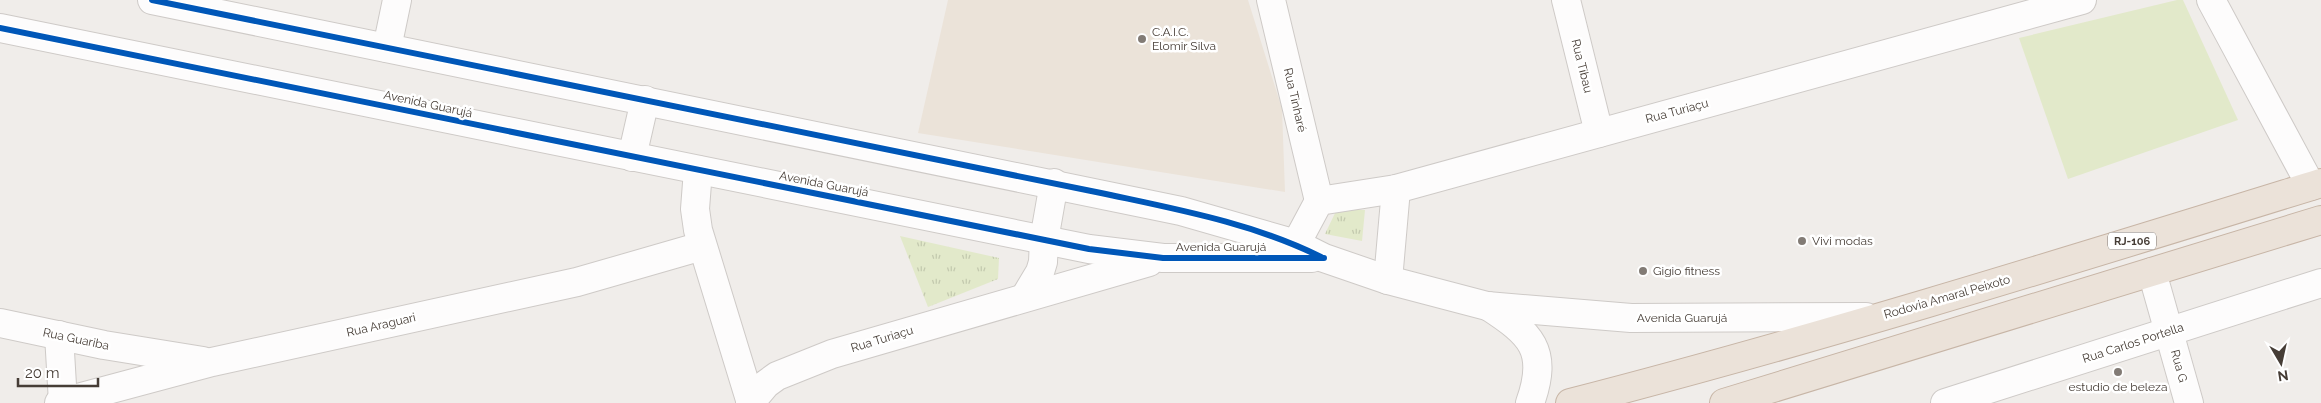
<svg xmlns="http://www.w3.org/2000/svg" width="2321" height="403" font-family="Raleway,sans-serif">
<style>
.education{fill:#ebe3d9}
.grass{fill:#e2e9ca}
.park{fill:url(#park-tufts)}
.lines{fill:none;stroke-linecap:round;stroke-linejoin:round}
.minor-casing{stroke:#cecac7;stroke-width:30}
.highway-casing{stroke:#c7b5a6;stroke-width:30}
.minor{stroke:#fdfcfc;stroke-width:28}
.highway{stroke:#ebe2d9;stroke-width:28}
.cycleway-casing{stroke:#fff;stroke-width:9}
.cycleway{stroke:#0057b8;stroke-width:6}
.poi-dot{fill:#827b75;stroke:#fff;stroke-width:2}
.labels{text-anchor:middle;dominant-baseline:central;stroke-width:5;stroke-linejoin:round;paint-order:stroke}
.shield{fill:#fff;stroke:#7e7772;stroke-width:1}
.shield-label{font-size:11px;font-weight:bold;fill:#463d36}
.poi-label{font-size:12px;fill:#463d36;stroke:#fff;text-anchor:start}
.street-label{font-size:12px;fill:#463d36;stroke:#fff}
</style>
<defs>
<pattern id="park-tufts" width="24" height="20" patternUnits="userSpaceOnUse" patternTransform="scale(1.25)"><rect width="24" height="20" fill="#e2e9ca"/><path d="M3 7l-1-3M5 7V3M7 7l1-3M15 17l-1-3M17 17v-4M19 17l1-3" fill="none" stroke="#c3c9ae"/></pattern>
</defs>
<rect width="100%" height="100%" fill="#f0edea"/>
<!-- education -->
<path class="education" d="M 948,0 L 1248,0 L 1282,109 L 1285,192 L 918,133 Z"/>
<!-- grass -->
<path class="grass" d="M 2177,0 L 2183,0 L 2238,120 L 2068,179 L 2019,38 Z"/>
<!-- park -->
<g class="park">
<path d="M 1337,209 L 1365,210 L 1362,241 L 1325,234 Z"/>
<path d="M 900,236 L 999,258 L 998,279 L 928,307 Z"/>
</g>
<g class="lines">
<!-- minor casing -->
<g class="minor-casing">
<g id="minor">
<path d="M 152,0 L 1181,211 L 1296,244 L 1324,258 L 1388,280 L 1487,306 L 1631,318 L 1866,317"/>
<path d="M 1271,0 L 1319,201"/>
<path d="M 1566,0 L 1599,133"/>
<path d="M 2211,0 L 2311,186"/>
<path d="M 0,28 L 1089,249 L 1163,258 L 1312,258"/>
<path d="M 387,48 L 397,0"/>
<path d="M 632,157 L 645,100"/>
<path d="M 698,170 L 695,209 L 698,230 L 751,403"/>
<path d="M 1296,244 L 1319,201 L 1396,189 L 2082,0"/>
<path d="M 2152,272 L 2189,403"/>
<path d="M 1388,280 L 1396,189"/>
<path d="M 1025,297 L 1040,272 L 1043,262 L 1044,240 L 1054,183"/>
<path d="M 1488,306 C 1531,334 1549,350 1530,403"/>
<path d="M 0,323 L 104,345 L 203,361"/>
<path d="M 59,335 L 63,402"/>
<path d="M 59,403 L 212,362 L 577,282 L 702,246"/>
<path d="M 750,403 L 766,384 L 777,376 L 832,354 L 1149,262"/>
<path d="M 1945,403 L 2321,283"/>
</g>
</g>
<!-- highway casing -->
<g class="highway-casing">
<g id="highway">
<path d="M 1570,403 C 1822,338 2072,260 2321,183"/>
<path d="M 1724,403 L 2321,220"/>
</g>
</g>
<!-- minor -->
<use href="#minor" class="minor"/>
<!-- highway -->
<use href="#highway" class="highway"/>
<!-- cycleway casing -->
<g class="cycleway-casing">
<g id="cycleway">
<path d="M 152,0 L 1101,193 C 1175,209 1253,223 1321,257"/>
<path d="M 0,28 L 1089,249 L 1163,258 L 1324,258"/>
</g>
</g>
<!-- cycleway -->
<use href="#cycleway" class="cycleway"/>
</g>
<!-- markers -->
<g class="poi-dot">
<circle cx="1142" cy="39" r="5"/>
<circle cx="1802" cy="241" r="5"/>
<circle cx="1643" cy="271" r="5"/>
<circle cx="2118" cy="372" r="5"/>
</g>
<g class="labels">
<!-- shield labels -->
<rect class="shield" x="2108" y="232.5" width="48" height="17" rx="4"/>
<g class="shield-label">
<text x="2132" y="241">RJ-106</text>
</g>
<!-- poi labels -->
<g class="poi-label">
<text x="1152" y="32">C.A.I.C.<tspan x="1152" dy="14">Elomir Silva</tspan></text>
<text x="1812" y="241">Vivi modas</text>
<text x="1653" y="271">Gigio fitness</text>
<text x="2118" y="387" text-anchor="middle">estudio de beleza</text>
</g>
<!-- street labels -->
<g class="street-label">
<text transform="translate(1582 66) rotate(76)">Rua Tibau</text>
<text transform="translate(1295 100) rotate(77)">Rua Tinharé</text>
<text transform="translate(428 104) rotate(12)">Avenida Guarujá</text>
<text transform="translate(1677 111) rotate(-15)">Rua Turiaçu</text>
<text transform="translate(824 184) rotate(11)">Avenida Guarujá</text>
<text x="1221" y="247">Avenida Guarujá</text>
<text transform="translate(1947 297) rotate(-16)">Rodovia Amaral Peixoto</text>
<text x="1682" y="318">Avenida Guarujá</text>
<text transform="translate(381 325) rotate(-13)">Rua Araguari</text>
<text transform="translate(76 339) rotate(12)">Rua Guariba</text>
<text transform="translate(882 339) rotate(-17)">Rua Turiaçu</text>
<text transform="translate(2133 343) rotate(-18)">Rua Carlos Portella</text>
<text transform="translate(2179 366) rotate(75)">Rua G</text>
</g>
</g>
<!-- north arrow -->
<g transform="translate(2281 363) rotate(171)" stroke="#ffffff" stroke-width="4" paint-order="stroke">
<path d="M0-4L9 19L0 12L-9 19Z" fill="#463d36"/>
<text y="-8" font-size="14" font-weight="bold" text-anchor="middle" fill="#463d36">N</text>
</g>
<!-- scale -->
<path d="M18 378v8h80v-8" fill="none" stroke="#463d36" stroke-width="2.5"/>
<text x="25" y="378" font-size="15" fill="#463d36" stroke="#ffffff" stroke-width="4" paint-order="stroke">20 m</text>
</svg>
